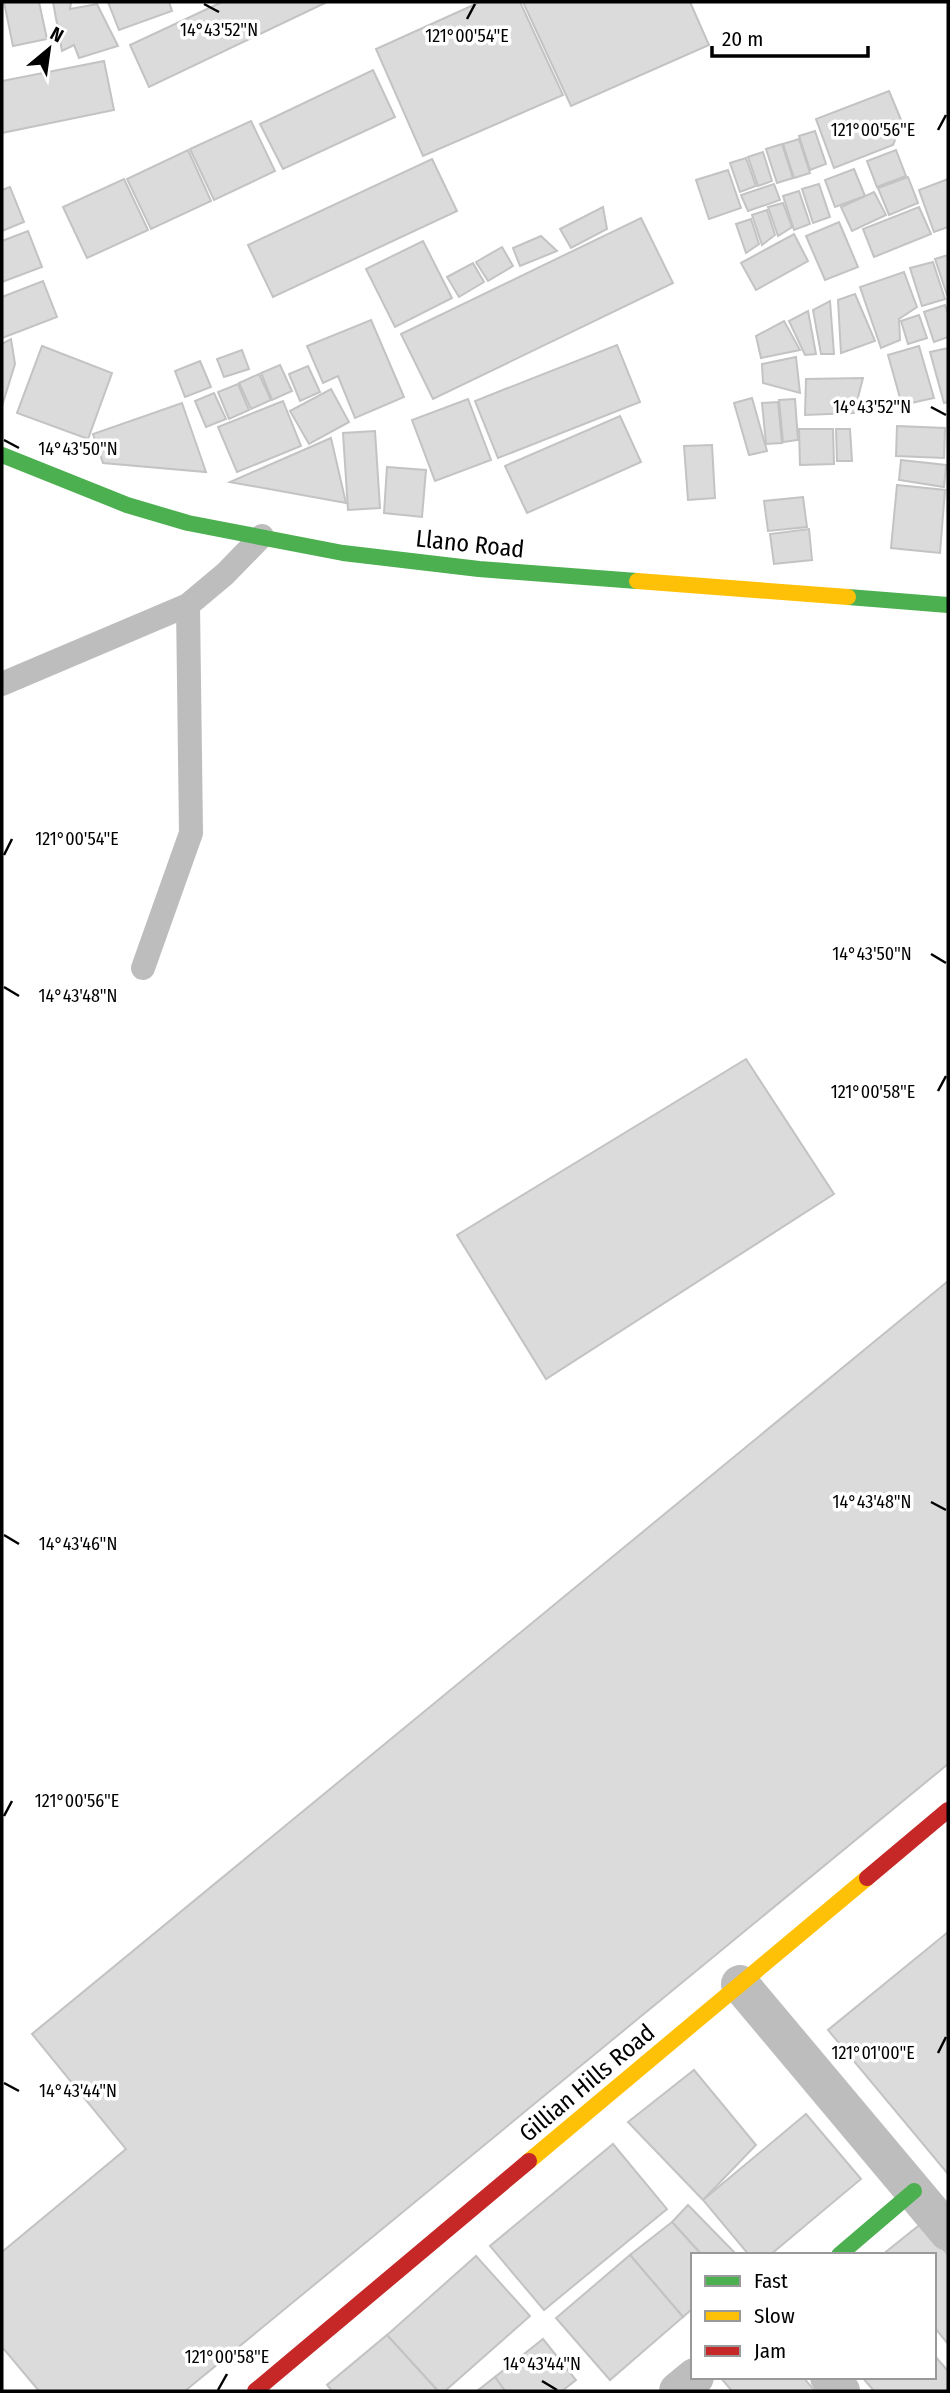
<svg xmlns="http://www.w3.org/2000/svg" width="950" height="2393" font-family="'Fira Sans Condensed',sans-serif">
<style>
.building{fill:#dbdbdb;stroke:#c3c3c3;stroke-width:2}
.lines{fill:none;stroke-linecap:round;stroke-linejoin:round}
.lane{stroke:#bdbdbd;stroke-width:24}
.street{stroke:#bdbdbd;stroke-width:38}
.fast{stroke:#4caf50;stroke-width:16}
.slow{stroke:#ffc107;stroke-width:16}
.jam{stroke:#c62828;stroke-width:16}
.ticks{fill:none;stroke:#000;stroke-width:2.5}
.labels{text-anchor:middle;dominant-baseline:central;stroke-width:7;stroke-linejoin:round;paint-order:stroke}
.street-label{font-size:24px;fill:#000;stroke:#fff}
.ticks-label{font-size:18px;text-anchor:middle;fill:#000;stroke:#fff;stroke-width:7;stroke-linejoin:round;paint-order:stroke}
</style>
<rect width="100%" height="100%" fill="#fff"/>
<!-- building -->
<g class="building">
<path d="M 4,2 L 39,2 L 47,39 L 13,46 Z"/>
<path d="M 53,2 L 71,2 L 70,9 L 97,4 L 118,46 L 79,58 L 74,45 L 62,51 Z"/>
<path d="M 108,2 L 169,2 L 172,11 L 119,30 Z"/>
<path d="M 222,2 L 327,2 L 149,87 L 130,45 Z"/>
<path d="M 480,2 L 520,2 L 563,95 L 423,156 L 376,49 Z"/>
<path d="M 523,2 L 690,2 L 709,45 L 571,106 Z"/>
<path d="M 104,61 L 114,110 L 2,133 L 2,81 Z"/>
<path d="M 373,70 L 395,117 L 283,169 L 260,124 Z"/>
<path d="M 889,91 L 902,122 L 893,145 L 834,168 L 816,119 Z"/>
<path d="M 251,121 L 275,171 L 214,200 L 190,149 Z"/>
<path d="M 815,131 L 826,164 L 810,170 L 799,136 Z"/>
<path d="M 799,139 L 810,173 L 794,178 L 783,144 Z"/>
<path d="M 782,144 L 793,178 L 777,183 L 766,149 Z"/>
<path d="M 188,150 L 211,201 L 151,229 L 127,179 Z"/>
<path d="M 896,150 L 906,176 L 877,187 L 867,161 Z"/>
<path d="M 763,152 L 772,181 L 758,186 L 748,157 Z"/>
<path d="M 746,158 L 756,186 L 740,192 L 730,163 Z"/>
<path d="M 432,159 L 457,211 L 273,297 L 248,245 Z"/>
<path d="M 854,169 L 865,196 L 835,207 L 825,180 Z"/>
<path d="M 728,170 L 741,208 L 709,219 L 696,180 Z"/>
<path d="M 908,177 L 918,203 L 889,215 L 878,188 Z"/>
<path d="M 124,179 L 148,230 L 87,258 L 63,207 Z"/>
<path d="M 948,179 L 948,227 L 934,232 L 919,190 Z"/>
<path d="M 774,184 L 780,200 L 748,211 L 741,195 Z"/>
<path d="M 819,184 L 830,217 L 813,223 L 802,189 Z"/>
<path d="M 10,187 L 24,222 L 2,231 L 2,190 Z"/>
<path d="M 799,191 L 810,224 L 794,230 L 783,196 Z"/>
<path d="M 874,192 L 886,215 L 852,231 L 841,207 Z"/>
<path d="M 783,203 L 792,227 L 778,236 L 768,207 Z"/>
<path d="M 603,207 L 607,229 L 571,248 L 560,229 Z"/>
<path d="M 919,207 L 931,234 L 874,257 L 863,229 Z"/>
<path d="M 767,210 L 775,235 L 762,245 L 752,215 Z"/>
<path d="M 641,218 L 673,283 L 433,399 L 401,334 Z"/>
<path d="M 751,219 L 759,244 L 746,253 L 736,224 Z"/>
<path d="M 839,222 L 858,267 L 825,280 L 806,236 Z"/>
<path d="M 28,231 L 42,267 L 2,282 L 2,241 Z"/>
<path d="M 794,234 L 808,261 L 756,290 L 741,263 Z"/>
<path d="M 541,236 L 557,251 L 520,266 L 513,248 Z"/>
<path d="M 423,241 L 452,298 L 395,327 L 366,269 Z"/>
<path d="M 502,247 L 513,266 L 488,281 L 476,262 Z"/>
<path d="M 948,255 L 948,295 L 947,295 L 935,259 Z"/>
<path d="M 933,262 L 945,299 L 922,306 L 910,268 Z"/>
<path d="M 473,263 L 484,282 L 459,297 L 447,277 Z"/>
<path d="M 904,272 L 917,307 L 899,319 L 900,340 L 881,348 L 860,287 Z"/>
<path d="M 43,281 L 57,317 L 2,338 L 2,297 Z"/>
<path d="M 855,294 L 875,341 L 841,353 L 838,300 Z"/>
<path d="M 830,301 L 834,354 L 821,354 L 813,310 Z"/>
<path d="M 945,305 L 948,314 L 948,337 L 934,342 L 924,312 Z"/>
<path d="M 808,311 L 816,354 L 805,355 L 789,321 Z"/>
<path d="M 919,315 L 927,338 L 908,344 L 901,321 Z"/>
<path d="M 371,320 L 404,397 L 355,418 L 338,376 L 323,383 L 307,346 Z"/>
<path d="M 784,321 L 800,350 L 761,358 L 756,336 Z"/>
<path d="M 11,339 L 15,364 L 2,406 L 2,344 Z"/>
<path d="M 617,345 L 640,402 L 498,458 L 475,401 Z"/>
<path d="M 42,346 L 112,373 L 88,439 L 17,413 Z"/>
<path d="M 919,346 L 934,398 L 902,405 L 888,355 Z"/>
<path d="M 948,348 L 948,402 L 944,403 L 930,352 Z"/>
<path d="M 242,350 L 249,369 L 224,377 L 217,359 Z"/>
<path d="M 796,357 L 800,393 L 763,383 L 762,364 Z"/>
<path d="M 200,361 L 211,387 L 185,397 L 175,371 Z"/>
<path d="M 280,365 L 292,391 L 272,400 L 261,373 Z"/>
<path d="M 308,366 L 320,392 L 300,401 L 289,374 Z"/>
<path d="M 259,374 L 271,400 L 251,409 L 239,383 Z"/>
<path d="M 863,378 L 854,413 L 805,415 L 806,379 Z"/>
<path d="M 238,384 L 249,410 L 229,419 L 218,392 Z"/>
<path d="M 331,389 L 349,422 L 309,444 L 290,411 Z"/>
<path d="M 214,393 L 226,419 L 206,427 L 195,401 Z"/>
<path d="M 752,398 L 767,451 L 749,455 L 734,403 Z"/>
<path d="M 468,399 L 491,460 L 435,481 L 412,420 Z"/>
<path d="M 795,399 L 798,440 L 783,442 L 779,400 Z"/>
<path d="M 283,401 L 301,446 L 237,472 L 218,427 Z"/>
<path d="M 778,402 L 782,443 L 766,444 L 762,403 Z"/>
<path d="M 182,403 L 206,472 L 103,463 L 93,434 Z"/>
<path d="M 620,416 L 641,462 L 527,513 L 505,466 Z"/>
<path d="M 897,426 L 945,428 L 944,458 L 896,456 Z"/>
<path d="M 799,429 L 833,429 L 834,464 L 800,465 Z"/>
<path d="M 836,429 L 850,429 L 852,461 L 837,461 Z"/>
<path d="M 375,431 L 380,508 L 348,510 L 343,433 Z"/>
<path d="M 331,438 L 346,503 L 230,482 Z"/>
<path d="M 712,445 L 715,498 L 688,500 L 684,446 Z"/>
<path d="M 901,460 L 946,465 L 944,487 L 899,480 Z"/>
<path d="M 387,467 L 426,470 L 422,517 L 384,513 Z"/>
<path d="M 897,485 L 945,490 L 940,553 L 891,548 Z"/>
<path d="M 803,497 L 807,527 L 768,531 L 764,501 Z"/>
<path d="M 809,529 L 812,560 L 774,564 L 770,534 Z"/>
<path d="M 746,1059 L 834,1194 L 546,1379 L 457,1235 Z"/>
<path d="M 948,1281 L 948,1764 L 185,2391 L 39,2391 L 2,2347 L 2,2252 L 126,2149 L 32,2034 Z"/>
<path d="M 948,1932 L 948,2174 L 828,2030 Z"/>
<path d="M 694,2070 L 756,2145 L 703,2200 L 628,2122 Z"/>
<path d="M 806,2114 L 861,2179 L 770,2255 L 749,2255 L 703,2200 Z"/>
<path d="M 613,2144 L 667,2209 L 544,2310 L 490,2246 Z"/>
<path d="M 688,2205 L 737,2255 L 702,2255 L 672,2222 Z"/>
<path d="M 672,2222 L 702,2255 L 693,2255 L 693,2308 L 683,2317 L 630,2255 Z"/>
<path d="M 922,2223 L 948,2255 L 948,2344 L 934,2327 L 934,2255 L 882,2255 Z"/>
<path d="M 630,2255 L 683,2317 L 610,2380 L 556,2318 Z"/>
<path d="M 476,2256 L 530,2316 L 445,2391 L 438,2391 L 387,2335 Z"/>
<path d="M 387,2335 L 438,2391 L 332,2391 L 327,2385 Z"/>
<path d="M 543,2339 L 576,2380 L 562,2391 L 505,2391 L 495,2377 Z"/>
<path d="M 934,2355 L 948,2371 L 948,2391 L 874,2391 L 862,2377 L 934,2377 Z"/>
<path d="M 495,2377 L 505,2391 L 477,2391 Z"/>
<path d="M 720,2377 L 803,2377 L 815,2391 L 732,2391 Z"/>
</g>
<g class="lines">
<!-- lane -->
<g class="lane">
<path d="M 2,684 L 188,605 L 225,574 L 262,536"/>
<path d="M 143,968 L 191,833 L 188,605"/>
</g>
<!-- street -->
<g class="street">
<path d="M 740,1984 L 948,2232"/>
<path d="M 829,2377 L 841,2391"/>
<path d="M 678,2391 L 695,2377"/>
</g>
<!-- fast -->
<g class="fast">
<path d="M 2,455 L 127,505 L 188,523 L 343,553 L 479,569 L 637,581"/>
<path d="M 848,597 L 948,605"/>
<path d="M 839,2255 L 914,2191"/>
</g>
<!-- slow -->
<g class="slow">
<path d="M 637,581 L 848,597"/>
<path d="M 529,2161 L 867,1878"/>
</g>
<!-- jam -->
<g class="jam">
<path d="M 867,1878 L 948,1810"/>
<path d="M 255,2391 L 529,2161"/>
</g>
</g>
<!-- ticks -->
<path class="ticks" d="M 204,4 L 219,12M 467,19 L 475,4M 938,130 L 946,115M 931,407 L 946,415M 4,440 L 19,448M 4,855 L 12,839M 931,954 L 946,963M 4,987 L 19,996M 938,1091 L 946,1076M 931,1502 L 946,1510M 4,1535 L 19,1544M 4,1816 L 12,1801M 938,2053 L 946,2037M 4,2083 L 19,2091M 542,2381 L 557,2390M 218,2390 L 227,2374"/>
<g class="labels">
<!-- street labels -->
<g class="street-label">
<text transform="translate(470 544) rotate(6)">Llano Road</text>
<text transform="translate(587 2083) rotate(-40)">Gillian Hills Road</text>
</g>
</g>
<g class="ticks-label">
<text x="219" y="36">14°43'52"N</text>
<text x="467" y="42">121°00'54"E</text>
<text x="873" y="136">121°00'56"E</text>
<text x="872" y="413">14°43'52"N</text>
<text x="78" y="455">14°43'50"N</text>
<text x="77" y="845">121°00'54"E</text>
<text x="872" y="960">14°43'50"N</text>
<text x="78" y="1002">14°43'48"N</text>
<text x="873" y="1098">121°00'58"E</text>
<text x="872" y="1508">14°43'48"N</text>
<text x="78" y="1550">14°43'46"N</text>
<text x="77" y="1807">121°00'56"E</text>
<text x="873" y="2059">121°01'00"E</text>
<text x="78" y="2097">14°43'44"N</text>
<text x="227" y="2363">121°00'58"E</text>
<text x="542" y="2370">14°43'44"N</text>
</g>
<!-- border -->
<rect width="950" height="2393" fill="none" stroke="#000000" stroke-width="7"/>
<!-- legend -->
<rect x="691" y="2253" width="245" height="126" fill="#ffffff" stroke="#999999" stroke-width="2"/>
<rect x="705" y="2276" width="35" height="10" fill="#4caf50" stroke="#999999" stroke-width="2"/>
<text x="754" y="2288" font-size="21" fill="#000000">Fast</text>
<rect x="705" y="2311" width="35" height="10" fill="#ffc107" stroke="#999999" stroke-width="2"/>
<text x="754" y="2323" font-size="21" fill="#000000">Slow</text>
<rect x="705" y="2346" width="35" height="10" fill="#c62828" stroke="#999999" stroke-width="2"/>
<text x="754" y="2358" font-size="21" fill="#000000">Jam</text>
<!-- north arrow -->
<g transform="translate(49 49) rotate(29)" stroke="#ffffff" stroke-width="5" paint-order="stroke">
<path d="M0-5L12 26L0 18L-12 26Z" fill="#000000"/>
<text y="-10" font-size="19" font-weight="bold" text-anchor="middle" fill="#000000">N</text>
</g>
<!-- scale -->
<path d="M712 46v10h156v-10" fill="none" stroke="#000000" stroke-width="3.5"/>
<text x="722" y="46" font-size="21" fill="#000000" stroke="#ffffff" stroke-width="5" paint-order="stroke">20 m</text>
</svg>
